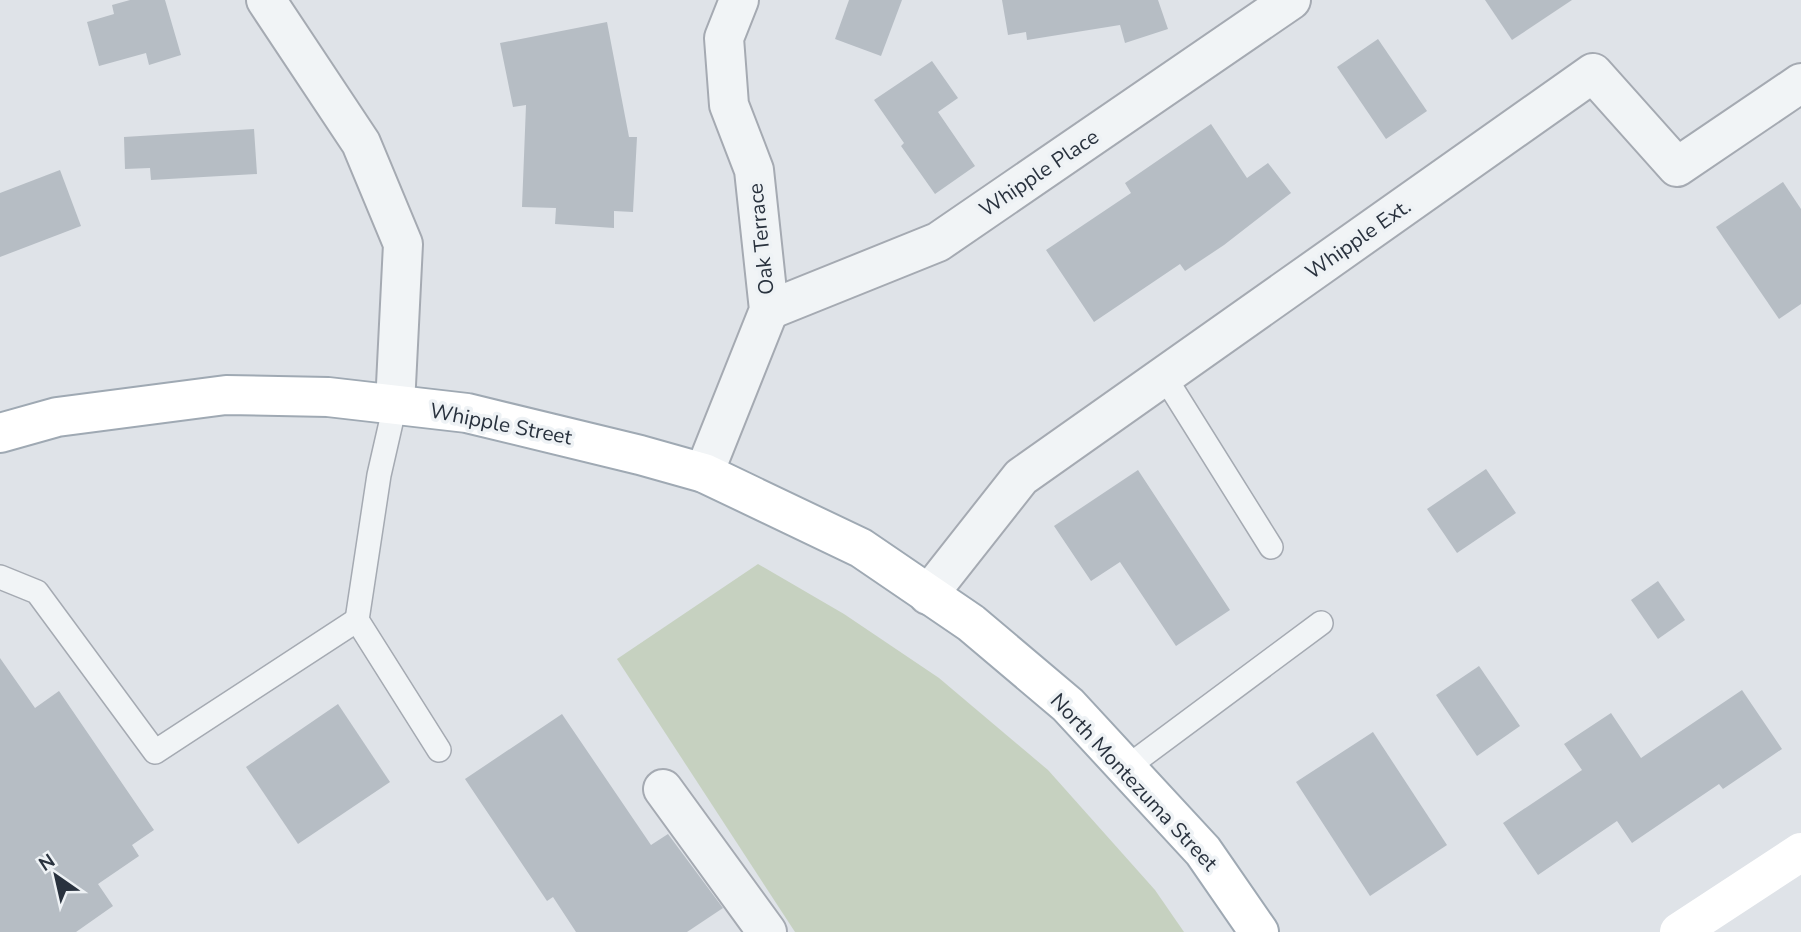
<svg xmlns="http://www.w3.org/2000/svg" width="1801" height="932" font-family="'Nunito Sans',sans-serif">
<style>
.green{fill:#c6d1c0}
.building{fill:#b6bdc4}
.lines{fill:none;stroke-linecap:round;stroke-linejoin:round}
.lane-casing{stroke:#a5aab2;stroke-width:26}
.street-casing{stroke:#a5aab2;stroke-width:42}
.primary-casing{stroke:#9fa9b3;stroke-width:42}
.lane{stroke:#f1f4f6;stroke-width:23}
.street{stroke:#f1f4f6;stroke-width:38}
.secondary{stroke:#fff;stroke-width:38}
.primary{stroke:#fff;stroke-width:38}
.labels{text-anchor:middle;dominant-baseline:central;stroke-width:7;stroke-linejoin:round;paint-order:stroke}
.street-label{font-size:21px;fill:#29323e;stroke:#eef2f5}
</style>
<rect width="100%" height="100%" fill="#dfe3e8"/>
<!-- green -->
<path class="green" d="M 758,564 L 844,614 L 939,678 L 1048,770 L 1155,890 L 1184,932 L 795,932 L 617,659 Z"/>
<!-- building -->
<g class="building">
<path d="M 130,0 L 165,0 L 181,55 L 149,65 L 146,53 L 99,66 L 87,22 L 114,14 L 112,5 Z"/>
<path d="M 849,0 L 902,0 L 881,56 L 835,39 Z"/>
<path d="M 1002,0 L 1158,0 L 1168,29 L 1125,43 L 1120,25 L 1027,40 L 1026,32 L 1008,35 Z"/>
<path d="M 1485,0 L 1572,0 L 1512,40 Z"/>
<path d="M 607,22 L 629,137 L 637,137 L 633,212 L 614,211 L 614,228 L 555,224 L 556,208 L 522,207 L 526,105 L 513,107 L 500,43 Z"/>
<path d="M 1378,39 L 1427,111 L 1386,139 L 1337,67 Z"/>
<path d="M 932,61 L 958,98 L 938,112 L 975,166 L 935,194 L 901,146 L 904,143 L 874,100 Z"/>
<path d="M 1211,124 L 1247,178 L 1268,163 L 1291,193 L 1224,245 L 1185,271 L 1180,264 L 1094,322 L 1046,250 L 1131,193 L 1125,183 Z"/>
<path d="M 254,129 L 257,174 L 151,180 L 150,168 L 125,169 L 124,137 Z"/>
<path d="M 60,170 L 81,226 L 0,257 L 0,193 Z"/>
<path d="M 1783,182 L 1801,209 L 1801,304 L 1779,319 L 1716,227 Z"/>
<path d="M 1486,469 L 1516,513 L 1457,553 L 1427,509 Z"/>
<path d="M 1138,470 L 1230,610 L 1176,646 L 1120,562 L 1091,581 L 1054,526 Z"/>
<path d="M 1658,581 L 1685,620 L 1658,639 L 1631,600 Z"/>
<path d="M 0,658 L 35,708 L 59,691 L 154,830 L 132,845 L 139,856 L 98,884 L 113,906 L 76,932 L 0,932 Z"/>
<path d="M 1479,666 L 1520,726 L 1477,756 L 1436,695 Z"/>
<path d="M 1742,690 L 1782,749 L 1723,789 L 1719,784 L 1632,843 L 1617,821 L 1538,875 L 1503,823 L 1582,770 L 1564,744 L 1611,713 L 1641,758 Z"/>
<path d="M 338,704 L 390,782 L 298,844 L 246,767 Z"/>
<path d="M 562,714 L 651,845 L 668,834 L 723,908 L 687,932 L 576,932 L 553,897 L 547,901 L 465,779 Z"/>
<path d="M 1373,732 L 1447,845 L 1370,896 L 1296,782 Z"/>
</g>
<g class="lines">
<!-- lane casing -->
<g class="lane-casing">
<g id="lane">
<path d="M 1164,376 L 1271,547"/>
<path d="M 395,405 L 379,475 L 357,620 L 439,750"/>
<path d="M 0,577 L 37,592 L 155,752 L 357,620"/>
<path d="M 1126,768 L 1321,623"/>
</g>
</g>
<!-- street casing -->
<g class="street-casing">
<g id="street">
<path d="M 266,0 L 361,143 L 403,244 L 395,405"/>
<path d="M 769,310 L 938,242 L 1291,0"/>
<path d="M 704,473 L 769,310 L 754,170 L 729,105 L 724,38 L 739,0"/>
<path d="M 928,595 L 1021,477 L 1593,73 L 1677,167 L 1801,83"/>
<path d="M 663,789 L 767,932"/>
</g>
</g>
<!-- primary casing -->
<g class="primary-casing">
<path id="primary" d="M 0,433 L 57,417 L 226,395 L 328,397 L 467,413 L 640,455 L 704,473 L 861,548 L 971,623 L 1068,705 L 1203,851 L 1259,932"/>
</g>
<!-- lane -->
<use href="#lane" class="lane"/>
<!-- street -->
<use href="#street" class="street"/>
<!-- secondary -->
<path class="secondary" d="M 1679,932 L 1801,852"/>
<!-- primary -->
<use href="#primary" class="primary"/>
</g>
<g class="labels">
<!-- street labels -->
<g class="street-label">
<text transform="translate(1039 173) rotate(-34)">Whipple Place</text>
<text transform="translate(761 239) rotate(-96)">Oak Terrace</text>
<text transform="translate(1358 239) rotate(-35)">Whipple Ext.</text>
<text transform="translate(501 424) rotate(11)">Whipple Street</text>
<text transform="translate(1134 782) rotate(47)">North Montezuma Street</text>
</g>
</g>
<!-- north arrow -->
<g transform="translate(56 876) rotate(326)" stroke="#eef2f5" stroke-width="5" paint-order="stroke">
<path d="M0-5L12 26L0 18L-12 26Z" fill="#29323e"/>
<text y="-10" font-size="19" font-weight="bold" text-anchor="middle" fill="#29323e">N</text>
</g>
</svg>
